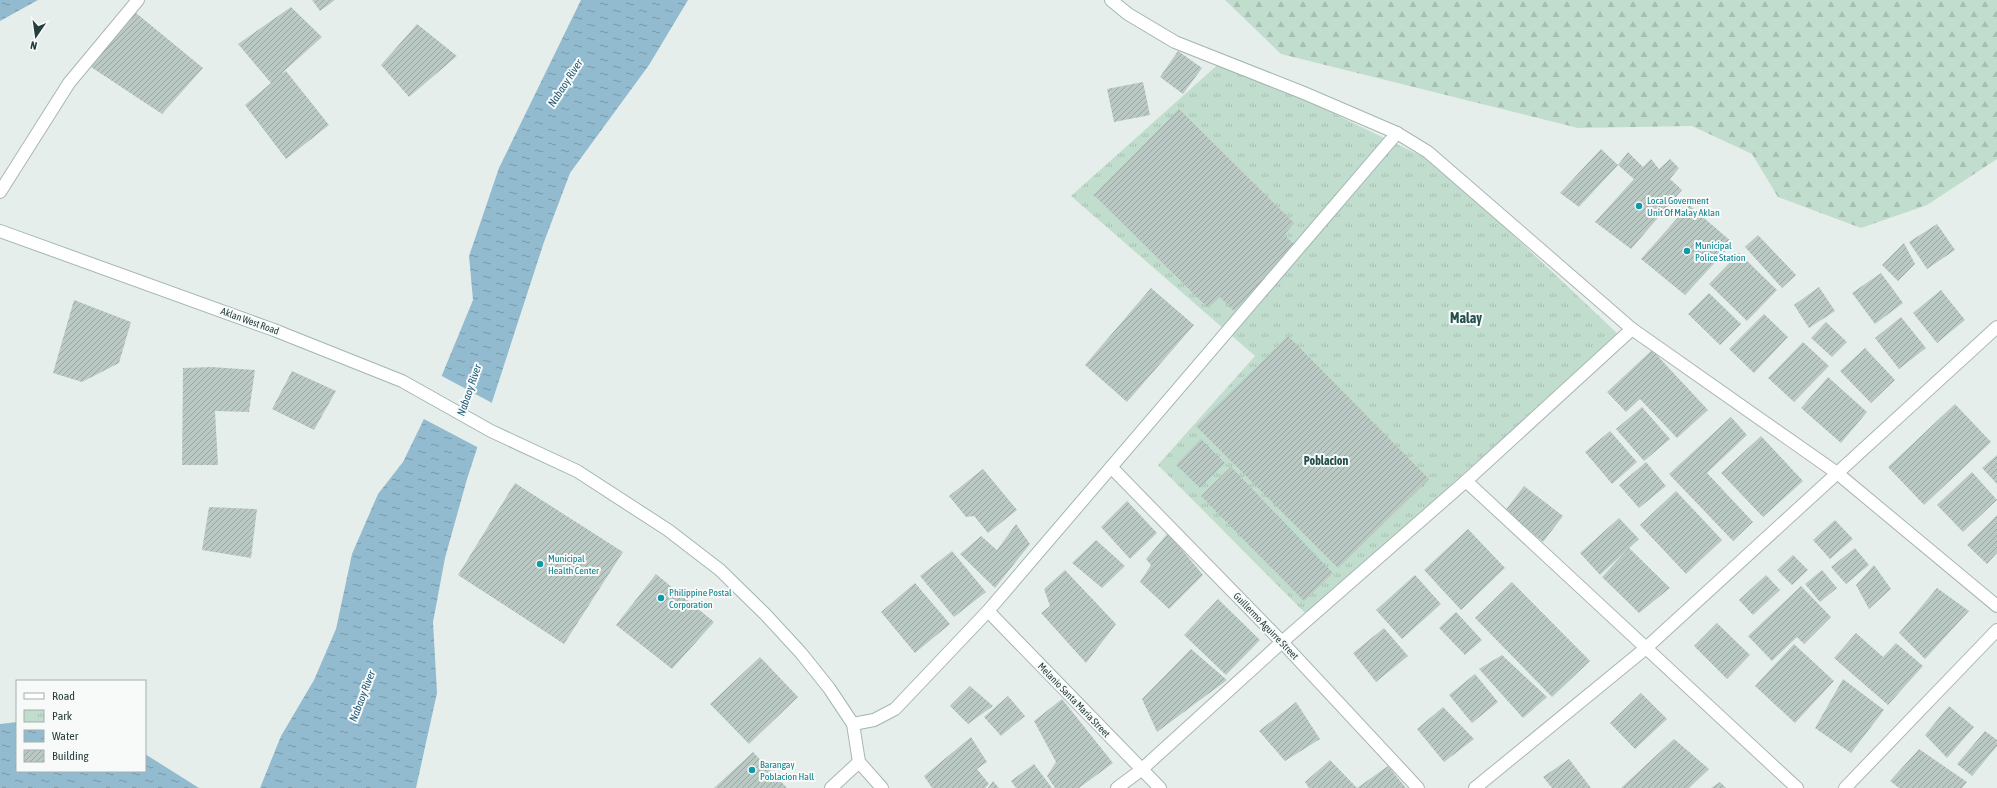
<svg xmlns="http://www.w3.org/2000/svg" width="1997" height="788" font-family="'Asap Condensed',sans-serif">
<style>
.forest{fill:url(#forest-firs)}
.park{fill:url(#park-tufts)}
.water{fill:url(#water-ripples)}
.pier{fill:#e6eeec}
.building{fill:url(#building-hatch)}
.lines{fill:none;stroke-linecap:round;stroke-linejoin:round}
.minor-casing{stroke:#a9b6b4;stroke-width:14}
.tertiary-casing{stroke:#a9b6b4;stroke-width:14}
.secondary-casing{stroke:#a2b6b3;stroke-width:14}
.minor{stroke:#fff;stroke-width:12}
.tertiary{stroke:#fff;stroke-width:12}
.secondary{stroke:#fff;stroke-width:12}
.culture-dot{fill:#0f9aa8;stroke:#f7faf9;stroke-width:1.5}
.labels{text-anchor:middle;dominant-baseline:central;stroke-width:4;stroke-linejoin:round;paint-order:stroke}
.culture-label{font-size:10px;fill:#0d838f;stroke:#f7faf9;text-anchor:start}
.street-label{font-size:10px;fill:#263f3d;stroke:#f7faf9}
.water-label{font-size:11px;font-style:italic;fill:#235b78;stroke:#f7faf9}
.quarter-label{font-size:12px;font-weight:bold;fill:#23504d;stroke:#f7faf9}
.district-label{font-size:14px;font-weight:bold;fill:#23504d;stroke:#f7faf9}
</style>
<defs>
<pattern id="forest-firs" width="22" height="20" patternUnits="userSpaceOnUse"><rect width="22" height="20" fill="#c1ddcd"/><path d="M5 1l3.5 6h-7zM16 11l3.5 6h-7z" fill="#a6bfb1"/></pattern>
<pattern id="park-tufts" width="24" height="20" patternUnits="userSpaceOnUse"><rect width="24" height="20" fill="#c1ddcd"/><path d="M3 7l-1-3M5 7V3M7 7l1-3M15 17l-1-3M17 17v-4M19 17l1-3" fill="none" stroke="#a6bfb1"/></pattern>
<pattern id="water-ripples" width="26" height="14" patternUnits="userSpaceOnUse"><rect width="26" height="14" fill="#92bbcf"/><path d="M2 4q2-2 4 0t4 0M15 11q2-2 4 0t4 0" fill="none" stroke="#7799a9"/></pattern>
<pattern id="building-hatch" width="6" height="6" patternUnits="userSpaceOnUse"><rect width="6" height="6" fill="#bbc9c5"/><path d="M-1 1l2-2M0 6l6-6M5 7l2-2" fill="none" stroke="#98a5a1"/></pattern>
</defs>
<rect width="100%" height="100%" fill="#e6eeec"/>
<!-- forest -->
<path class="forest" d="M 1225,0 L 1997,0 L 1997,159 L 1927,205 L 1861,228 L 1778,197 L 1752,154 L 1692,126 L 1578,128 L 1281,54 Z"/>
<!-- park -->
<path class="park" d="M 1223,60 L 1438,164 L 1618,334 L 1307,615 L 1158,465 L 1255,356 L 1071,196 Z"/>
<!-- water -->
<g class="water">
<path d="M 0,0 L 38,0 L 0,21 Z"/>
<path d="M 581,0 L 688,0 L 649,65 L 570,173 L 544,242 L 467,479 L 445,558 L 433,622 L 437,693 L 416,788 L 260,788 L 281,736 L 314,680 L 336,629 L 352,554 L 378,494 L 403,462 L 423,421 L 473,300 L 469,256 L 499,168 Z"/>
<path d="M 17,722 L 17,771 L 145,771 L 145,754 L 199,788 L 0,788 L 0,724 Z"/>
</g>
<!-- pier -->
<path class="pier" d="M 440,375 L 494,404 L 479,448 L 422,418 Z"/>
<!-- building -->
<g class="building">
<path d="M 312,0 L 335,0 L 320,11 Z"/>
<path d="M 291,7 L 322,37 L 281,74 L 286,71 L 329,125 L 286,159 L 245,105 L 271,83 L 238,44 Z"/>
<path d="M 136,13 L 203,68 L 162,114 L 88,65 Z"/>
<path d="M 417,24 L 457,56 L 409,97 L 381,65 Z"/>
<path d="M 1178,51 L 1202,68 L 1183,94 L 1160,77 Z"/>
<path d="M 1143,82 L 1150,115 L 1114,122 L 1107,89 Z"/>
<path d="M 1179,109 L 1294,223 L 1284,235 L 1297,247 L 1234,311 L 1220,297 L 1208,308 L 1094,195 Z"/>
<path d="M 1601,149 L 1618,165 L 1628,152 L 1643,167 L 1651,159 L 1659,169 L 1670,159 L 1679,168 L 1670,179 L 1682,190 L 1631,249 L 1595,222 L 1634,179 L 1618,165 L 1579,207 L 1560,193 Z"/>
<path d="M 1689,205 L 1733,243 L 1685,295 L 1641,259 Z"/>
<path d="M 1937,224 L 1955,250 L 1927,269 L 1909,242 Z"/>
<path d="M 1758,235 L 1796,275 L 1782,288 L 1745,247 Z"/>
<path d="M 1904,243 L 1915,264 L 1898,281 L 1882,265 Z"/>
<path d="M 1739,253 L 1777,290 L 1747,321 L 1709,284 Z"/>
<path d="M 1881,273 L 1903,303 L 1875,324 L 1852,293 Z"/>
<path d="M 1819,287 L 1835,311 L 1809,328 L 1794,305 Z"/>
<path d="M 1151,288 L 1194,325 L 1127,402 L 1085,365 Z"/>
<path d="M 1941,290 L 1965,320 L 1937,343 L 1913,313 Z"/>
<path d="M 1709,293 L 1741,324 L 1720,345 L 1688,314 Z"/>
<path d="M 74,300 L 131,322 L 119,363 L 82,382 L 53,373 Z"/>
<path d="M 1764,314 L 1788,337 L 1754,373 L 1729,349 Z"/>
<path d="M 1901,317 L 1926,348 L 1899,369 L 1875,338 Z"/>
<path d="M 1826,322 L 1847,342 L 1832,357 L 1811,338 Z"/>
<path d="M 1288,336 L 1429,479 L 1338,568 L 1196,426 Z"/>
<path d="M 1803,342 L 1829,366 L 1794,402 L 1768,378 Z"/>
<path d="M 1865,348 L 1895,380 L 1871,403 L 1840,371 Z"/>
<path d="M 1652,350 L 1708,410 L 1677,438 L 1640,399 L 1626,412 L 1607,392 Z"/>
<path d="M 212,367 L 255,370 L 249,412 L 215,411 L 218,465 L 182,465 L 183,368 Z"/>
<path d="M 292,371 L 336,391 L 314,430 L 272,409 Z"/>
<path d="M 1828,377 L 1867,412 L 1841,443 L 1801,408 Z"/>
<path d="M 1955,404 L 1991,442 L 1924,505 L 1888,467 Z"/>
<path d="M 1642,407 L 1670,439 L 1644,461 L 1616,429 Z"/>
<path d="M 1731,417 L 1747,435 L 1707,473 L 1753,522 L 1733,541 L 1669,474 Z"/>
<path d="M 1610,431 L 1637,462 L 1612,484 L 1585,452 Z"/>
<path d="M 1761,436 L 1803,481 L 1763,517 L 1721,473 Z"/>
<path d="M 1201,439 L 1225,463 L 1200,488 L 1176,465 Z"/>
<path d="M 1997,455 L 1997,484 L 1982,468 Z"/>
<path d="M 1646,462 L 1666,486 L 1639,508 L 1619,485 Z"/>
<path d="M 1231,467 L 1333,573 L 1304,601 L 1201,496 Z"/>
<path d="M 983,469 L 1017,510 L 988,533 L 974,516 L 966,517 L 949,496 Z"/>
<path d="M 1972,472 L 1997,500 L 1963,532 L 1937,505 Z"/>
<path d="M 515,483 L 623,552 L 564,644 L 458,575 Z"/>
<path d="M 1524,486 L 1563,516 L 1543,542 L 1505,511 Z"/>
<path d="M 1676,491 L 1722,540 L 1686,574 L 1640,525 Z"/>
<path d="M 1127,501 L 1157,533 L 1130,559 L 1101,527 Z"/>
<path d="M 209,507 L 257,509 L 251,558 L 202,550 Z"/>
<path d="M 1997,515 L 1997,553 L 1987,564 L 1967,545 Z"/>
<path d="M 1619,518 L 1639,539 L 1600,575 L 1580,553 Z"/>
<path d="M 1835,520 L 1853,539 L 1830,559 L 1813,540 Z"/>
<path d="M 1016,524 L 1030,544 L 995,588 L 960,554 L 981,536 L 997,550 Z"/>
<path d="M 1468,529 L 1505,568 L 1461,610 L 1424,570 Z"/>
<path d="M 1168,533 L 1203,575 L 1169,609 L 1140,582 L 1151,565 L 1146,559 Z"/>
<path d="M 1096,540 L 1125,566 L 1102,588 L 1072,563 Z"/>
<path d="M 1629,548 L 1670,588 L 1639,613 L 1602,577 Z"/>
<path d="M 1855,548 L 1869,565 L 1846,584 L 1831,567 Z"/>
<path d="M 952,551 L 986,592 L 954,617 L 920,576 Z"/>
<path d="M 1793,555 L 1808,570 L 1792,585 L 1777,570 Z"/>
<path d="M 1874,565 L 1891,589 L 1869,609 L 1856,585 Z"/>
<path d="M 1065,570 L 1116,624 L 1086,663 L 1041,613 L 1050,606 L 1044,589 Z"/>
<path d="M 1822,570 L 1837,588 L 1820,602 L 1805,584 Z"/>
<path d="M 656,574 L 714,622 L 672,669 L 616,625 Z"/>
<path d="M 1415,575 L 1441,604 L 1402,639 L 1376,610 Z"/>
<path d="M 1766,575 L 1780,590 L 1753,615 L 1739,600 Z"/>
<path d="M 1512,582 L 1590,661 L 1552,697 L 1475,618 Z"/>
<path d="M 915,583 L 950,624 L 915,653 L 881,612 Z"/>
<path d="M 1801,586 L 1831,617 L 1804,644 L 1797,637 L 1772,661 L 1748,636 Z"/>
<path d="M 1937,588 L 1969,611 L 1925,659 L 1899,633 Z"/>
<path d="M 1218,599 L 1260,640 L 1226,675 L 1184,635 Z"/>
<path d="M 1456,612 L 1482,640 L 1465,655 L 1439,628 Z"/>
<path d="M 1717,623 L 1750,655 L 1727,679 L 1694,646 Z"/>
<path d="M 1384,628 L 1408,656 L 1376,682 L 1353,653 Z"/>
<path d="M 1856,633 L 1883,657 L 1896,643 L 1923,666 L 1888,705 L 1834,658 Z"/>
<path d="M 1794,644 L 1834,681 L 1795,723 L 1755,686 Z"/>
<path d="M 1191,649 L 1227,680 L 1157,732 L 1142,699 Z"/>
<path d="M 1502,655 L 1547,697 L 1523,718 L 1479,669 Z"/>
<path d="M 760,657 L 798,697 L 749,744 L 710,704 Z"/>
<path d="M 1475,674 L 1498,702 L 1472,723 L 1449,695 Z"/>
<path d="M 1843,679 L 1884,710 L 1851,753 L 1815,728 Z"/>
<path d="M 970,686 L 993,706 L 968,724 L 950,706 Z"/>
<path d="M 1641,693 L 1667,719 L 1635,749 L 1610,723 Z"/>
<path d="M 1008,696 L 1025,716 L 1001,736 L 984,717 Z"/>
<path d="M 1062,699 L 1113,763 L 1079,788 L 1055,788 L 1047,776 L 1056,762 L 1034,721 Z"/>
<path d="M 1296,702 L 1320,739 L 1285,761 L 1259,731 Z"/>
<path d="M 1949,706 L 1974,727 L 1947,758 L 1925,735 Z"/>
<path d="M 1443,707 L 1474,739 L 1444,762 L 1417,729 Z"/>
<path d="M 1985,731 L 1997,740 L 1997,746 L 1972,776 L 1957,764 Z"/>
<path d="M 971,737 L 987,762 L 977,769 L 989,784 L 985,788 L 932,788 L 924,776 Z"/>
<path d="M 1674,739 L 1709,769 L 1689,788 L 1621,788 Z"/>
<path d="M 1919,749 L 1967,782 L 1962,788 L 1899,788 L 1890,781 Z"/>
<path d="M 753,752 L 787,788 L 714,788 Z"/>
<path d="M 1569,759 L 1591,788 L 1552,788 L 1543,777 Z"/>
<path d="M 1330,760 L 1357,788 L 1388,766 L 1406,788 L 1309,788 L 1305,782 Z"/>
<path d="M 1034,764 L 1052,788 L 1016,788 L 1011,781 Z"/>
<path d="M 993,781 L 999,788 L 988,788 Z"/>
<path d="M 1720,782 L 1726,788 L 1711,788 Z"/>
</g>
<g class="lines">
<!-- minor casing -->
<g class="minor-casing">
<g id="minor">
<path d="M 0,192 L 69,83 L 138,0"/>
<path d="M 1111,467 L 1282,642 L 1418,788"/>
<path d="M 1466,481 L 1797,788"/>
<path d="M 988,611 L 1160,788"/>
<path d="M 831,788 L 859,762"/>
<path d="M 1475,788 L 1646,648 L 1997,327"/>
<path d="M 1845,788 L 1997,630"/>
</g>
</g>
<!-- tertiary casing -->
<g class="tertiary-casing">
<g id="tertiary">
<path d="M 1397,133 L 1428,152 L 1632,329 L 1837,473 L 1997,606"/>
<path d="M 853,724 L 859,762 L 882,788"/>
<path d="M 1117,788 L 1141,770 L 1282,642 L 1466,481 L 1632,329"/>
</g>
</g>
<!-- secondary casing -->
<g class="secondary-casing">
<path id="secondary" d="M 0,231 L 274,330 L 402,381 L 491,431 L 577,471 L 668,530 L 720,570 L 766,615 L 801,653 L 829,688 L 853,724 L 874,720 L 895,709 L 988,611 L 1397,133 L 1304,93 L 1175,42 L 1128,14 L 1111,0"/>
</g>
<!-- minor -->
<use href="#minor" class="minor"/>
<!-- tertiary -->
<use href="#tertiary" class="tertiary"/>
<!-- secondary -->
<use href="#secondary" class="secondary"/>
</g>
<!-- markers -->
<g class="culture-dot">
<circle cx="1639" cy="206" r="4"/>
<circle cx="1687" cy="251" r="4"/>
<circle cx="540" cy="564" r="4"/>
<circle cx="661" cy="598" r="4"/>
<circle cx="752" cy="770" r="4"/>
</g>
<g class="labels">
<!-- culture labels -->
<g class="culture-label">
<text x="1647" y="200">Local Goverment<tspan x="1647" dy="12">Unit Of Malay Aklan</tspan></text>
<text x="1695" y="245">Municipal<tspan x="1695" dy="12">Police Station</tspan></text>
<text x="548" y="558">Municipal<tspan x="548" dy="12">Health Center</tspan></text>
<text x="669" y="592">Philippine Postal<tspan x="669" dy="12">Corporation</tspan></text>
<text x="760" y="764">Barangay<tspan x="760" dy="12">Poblacion Hall</tspan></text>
</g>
<!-- street labels -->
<g class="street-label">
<text transform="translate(250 321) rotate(20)">Aklan West Road</text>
<text transform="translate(1266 626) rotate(46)">Guillermo Aguirre Street</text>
<text transform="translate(1074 700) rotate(46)">Melanio Santa Maria Street</text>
</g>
<!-- water labels -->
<g class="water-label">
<text transform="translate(565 83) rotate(-57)">Nabaoy River</text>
<text transform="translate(469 390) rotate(-71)">Nabaoy River</text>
<text transform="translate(362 696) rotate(-69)">Nabaoy River</text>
</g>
<!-- quarter labels -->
<g class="quarter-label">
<text x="1326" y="461">Poblacion</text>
</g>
<!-- district labels -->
<g class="district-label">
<text x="1466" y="318">Malay</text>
</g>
</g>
<!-- legend -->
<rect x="16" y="680" width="130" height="92" fill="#f7faf9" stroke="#a3afae"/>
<rect x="24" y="693" width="20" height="6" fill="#ffffff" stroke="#a3afae"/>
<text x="52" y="700" font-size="12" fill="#263f3d">Road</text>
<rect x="24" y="710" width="20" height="12" fill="url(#park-tufts)" stroke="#a3afae"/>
<text x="52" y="720" font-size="12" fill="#263f3d">Park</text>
<rect x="24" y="730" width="20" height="12" fill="url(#water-ripples)" stroke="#a3afae"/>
<text x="52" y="740" font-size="12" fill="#263f3d">Water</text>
<rect x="24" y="750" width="20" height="12" fill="url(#building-hatch)" stroke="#a3afae"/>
<text x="52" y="760" font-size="12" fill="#263f3d">Building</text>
<!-- north arrow -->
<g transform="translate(36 36) rotate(193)" stroke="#f7faf9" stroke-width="3" paint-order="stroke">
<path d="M0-3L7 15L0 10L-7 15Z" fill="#263f3d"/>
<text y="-6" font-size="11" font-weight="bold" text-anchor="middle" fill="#263f3d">N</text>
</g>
</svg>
